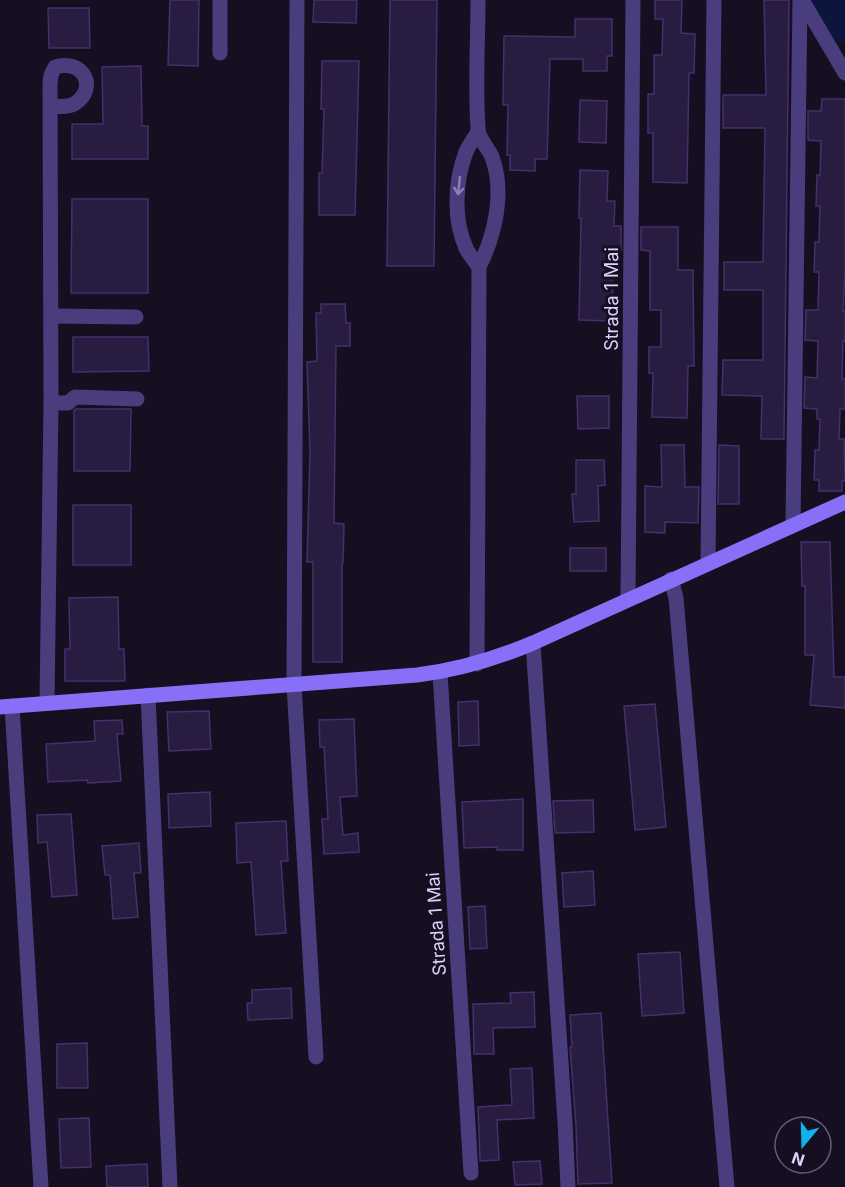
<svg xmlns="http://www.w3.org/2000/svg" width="845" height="1187" font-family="Inter,sans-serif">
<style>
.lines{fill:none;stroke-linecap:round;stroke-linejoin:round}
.river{stroke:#0c163d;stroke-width:33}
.building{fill:#291c41;stroke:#452f6c;stroke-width:1.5}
.street{stroke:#493d7e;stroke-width:15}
.secondary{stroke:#886ff7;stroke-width:15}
.oneway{stroke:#8c80b7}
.labels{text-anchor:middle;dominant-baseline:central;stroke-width:6;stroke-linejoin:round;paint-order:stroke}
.street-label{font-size:18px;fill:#ddd2fc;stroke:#150f21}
</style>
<rect width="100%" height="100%" fill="#150f21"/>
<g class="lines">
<!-- river -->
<path class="river" d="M 828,0 L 845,26"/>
</g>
<!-- building -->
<g class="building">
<path d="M 170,0 L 199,0 L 198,66 L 168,65 Z"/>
<path d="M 314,0 L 357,0 L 356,23 L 313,22 Z"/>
<path d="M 390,0 L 437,0 L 434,266 L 387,266 Z"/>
<path d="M 655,0 L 682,0 L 681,33 L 695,34 L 694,73 L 689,73 L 687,183 L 653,182 L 653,133 L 648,133 L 648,94 L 654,94 L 654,55 L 662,55 L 663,19 L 655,19 Z"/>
<path d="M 764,0 L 789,0 L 784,439 L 761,439 L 762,396 L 722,395 L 723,360 L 763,360 L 763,290 L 724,290 L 724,262 L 763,262 L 765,128 L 723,128 L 723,95 L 766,95 Z"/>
<path d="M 48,8 L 89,8 L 90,48 L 49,48 Z"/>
<path d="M 575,19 L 612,19 L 612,56 L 607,56 L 607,71 L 583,71 L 583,59 L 550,59 L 547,159 L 535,159 L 535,171 L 510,170 L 510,155 L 507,155 L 508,105 L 503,105 L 504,36 L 575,37 Z"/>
<path d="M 322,61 L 359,61 L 355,215 L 319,215 L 319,173 L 322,173 L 324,109 L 321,109 Z"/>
<path d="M 141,66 L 142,126 L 148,126 L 148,159 L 72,159 L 72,124 L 103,124 L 102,67 Z"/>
<path d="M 822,99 L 845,99 L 845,273 L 843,311 L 845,311 L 845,341 L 843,341 L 842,379 L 845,379 L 845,409 L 840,409 L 839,439 L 844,439 L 845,481 L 842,481 L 842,491 L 819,491 L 819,480 L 814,480 L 815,450 L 819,450 L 820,419 L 817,419 L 817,409 L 804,408 L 805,377 L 817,378 L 818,341 L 805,340 L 806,310 L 818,310 L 819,272 L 814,272 L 815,242 L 819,242 L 820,206 L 816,206 L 817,175 L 820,176 L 821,141 L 808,140 L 808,111 L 821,111 Z"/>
<path d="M 580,100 L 607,101 L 606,143 L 579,142 Z"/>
<path d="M 580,170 L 608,171 L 607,201 L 615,201 L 614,226 L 621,226 L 621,250 L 612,250 L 613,321 L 579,320 L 581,218 L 579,218 Z"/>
<path d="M 72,199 L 148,199 L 148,293 L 71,293 Z"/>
<path d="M 641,227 L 678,227 L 678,270 L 693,270 L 694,366 L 688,366 L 687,418 L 652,417 L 653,373 L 649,373 L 649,347 L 661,347 L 661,310 L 650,310 L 650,251 L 641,250 Z"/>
<path d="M 321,304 L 345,304 L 346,323 L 350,323 L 350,346 L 336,346 L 334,523 L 344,524 L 343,563 L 342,563 L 342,662 L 313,662 L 313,562 L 307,562 L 310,452 L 307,362 L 317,361 L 316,313 L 321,313 Z"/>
<path d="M 73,337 L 148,337 L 149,371 L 73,372 Z"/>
<path d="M 577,396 L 609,396 L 609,428 L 578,429 Z"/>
<path d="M 76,409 L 131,409 L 130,471 L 74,471 L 74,410 Z"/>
<path d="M 661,445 L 684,445 L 685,487 L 699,487 L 698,523 L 665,522 L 665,533 L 645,532 L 645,486 L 662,487 Z"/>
<path d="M 719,445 L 739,446 L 739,504 L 718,504 Z"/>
<path d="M 576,460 L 604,460 L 605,485 L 598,486 L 599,521 L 574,522 L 572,494 L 576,494 Z"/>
<rect x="73" y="505" width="58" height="60"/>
<path d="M 801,542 L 830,542 L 834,677 L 845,677 L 845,708 L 810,705 L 814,655 L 805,655 L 805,586 L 802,586 Z"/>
<rect x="570" y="548" width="36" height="23"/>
<path d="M 118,597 L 119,649 L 124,649 L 125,681 L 65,681 L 65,649 L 70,649 L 69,598 Z"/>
<path d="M 478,701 L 479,745 L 459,746 L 458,702 Z"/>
<path d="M 655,704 L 666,827 L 635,830 L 624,706 Z"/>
<path d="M 209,711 L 211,749 L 169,751 L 167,712 Z"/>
<path d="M 354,719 L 357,796 L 340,797 L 343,835 L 358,833 L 359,852 L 324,854 L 322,819 L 328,819 L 324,747 L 320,747 L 319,720 Z"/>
<path d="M 122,720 L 123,734 L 117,734 L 121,781 L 88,783 L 87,780 L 48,782 L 46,744 L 95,741 L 94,721 Z"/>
<path d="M 210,792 L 211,826 L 169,828 L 168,794 Z"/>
<path d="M 523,799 L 523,850 L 497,850 L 497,847 L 464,848 L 462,802 Z"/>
<path d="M 593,800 L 594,832 L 555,833 L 553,801 Z"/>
<path d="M 71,814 L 77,895 L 52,897 L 47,842 L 38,843 L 37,815 Z"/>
<path d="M 286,821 L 288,861 L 281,861 L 286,933 L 256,935 L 251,862 L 237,863 L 236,823 Z"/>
<path d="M 139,843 L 141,873 L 134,873 L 138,917 L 113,919 L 110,875 L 105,875 L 102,846 Z"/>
<path d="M 593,871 L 595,905 L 564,907 L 562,873 Z"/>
<path d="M 485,906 L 487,948 L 470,949 L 468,907 Z"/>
<path d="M 680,952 L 684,1013 L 642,1016 L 638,954 Z"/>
<path d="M 291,988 L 292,1018 L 248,1020 L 247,1003 L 252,1003 L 252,990 Z"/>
<path d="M 534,992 L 535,1027 L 493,1028 L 494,1054 L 474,1054 L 473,1004 L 511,1003 L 510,993 Z"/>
<path d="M 601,1013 L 612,1183 L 578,1184 L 576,1126 L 570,1047 L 572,1047 L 570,1015 Z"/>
<path d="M 87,1043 L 88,1088 L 57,1088 L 57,1044 Z"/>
<path d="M 532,1068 L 534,1118 L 497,1120 L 499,1160 L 480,1161 L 478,1107 L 512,1105 L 510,1069 Z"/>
<path d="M 89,1118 L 91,1167 L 61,1168 L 59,1119 Z"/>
<path d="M 540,1161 L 542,1184 L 515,1185 L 513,1162 Z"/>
<path d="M 147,1164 L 148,1187 L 107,1187 L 106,1166 Z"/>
</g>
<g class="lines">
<!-- street -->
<g class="street">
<path d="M 220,0 L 220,53"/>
<path d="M 297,0 L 294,685 L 316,1057"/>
<path d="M 802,0 L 845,73"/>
<path d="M 478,132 C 474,138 469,145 466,152 C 455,180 453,220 466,248 C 469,255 475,261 479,267"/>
<path d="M 52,316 L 136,317"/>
<path d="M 51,403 L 68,403 L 75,397 L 137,399"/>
<path d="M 793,525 L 800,0"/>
<path d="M 708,562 L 714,0"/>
<path d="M 671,579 L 676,598 L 727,1187"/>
<path d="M 628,599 L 633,0"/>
<path d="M 533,643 L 565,1122 L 568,1187"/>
<path d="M 477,664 L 479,267 C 495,235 505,192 492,157 C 488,147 478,139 478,128 C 475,86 478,42 478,0"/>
<path d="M 440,673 L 471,1173"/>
<path d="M 148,695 L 170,1187"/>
<path d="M 47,703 L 51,403 L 50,83 L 51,75 L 55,67 C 85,58 98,90 74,104 C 67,108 58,106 50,106"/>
<path d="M 12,706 L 41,1187"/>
</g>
<!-- secondary -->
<path class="secondary" d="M 0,707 L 417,675 C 458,670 495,659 533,643 L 845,502"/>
</g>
<!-- one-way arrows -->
<defs><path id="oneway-shaft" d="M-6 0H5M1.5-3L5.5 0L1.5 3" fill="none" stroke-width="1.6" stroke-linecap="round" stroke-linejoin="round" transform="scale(1.5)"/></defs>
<use class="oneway" href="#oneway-shaft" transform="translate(459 186) rotate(96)"/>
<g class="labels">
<!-- street labels -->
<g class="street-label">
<text transform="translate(611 299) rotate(-90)">Strada 1 Mai</text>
<text transform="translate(436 924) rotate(-94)">Strada 1 Mai</text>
</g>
</g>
<!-- north arrow -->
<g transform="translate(803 1145) rotate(199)"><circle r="28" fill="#150f21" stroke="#655d79" stroke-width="1.5"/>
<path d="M0-4.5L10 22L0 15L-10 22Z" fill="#0eb3ec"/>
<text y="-9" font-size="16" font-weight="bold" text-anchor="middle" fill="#ddd2fc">N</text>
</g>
</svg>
